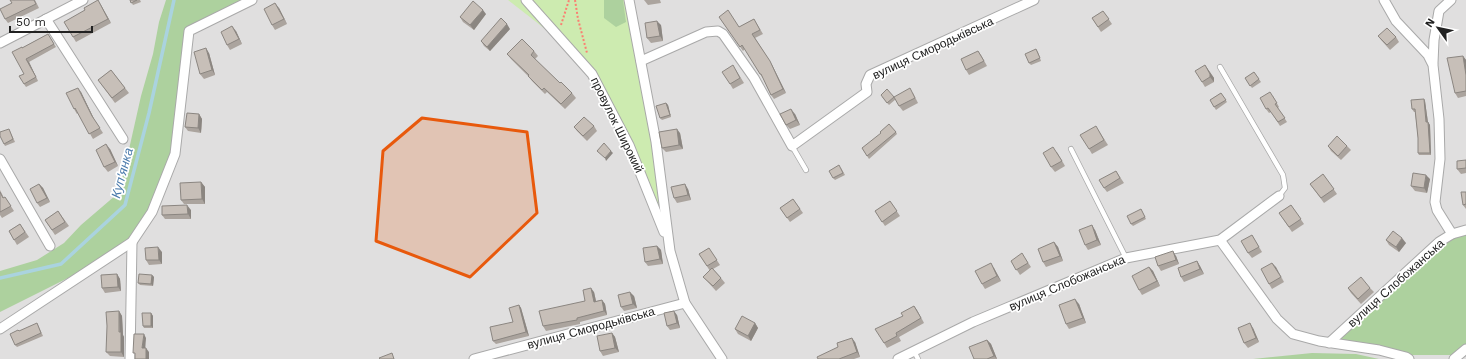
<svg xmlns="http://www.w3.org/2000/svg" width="1466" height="359" font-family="'Work Sans',sans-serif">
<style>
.residential{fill:#e0dfdf}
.grass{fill:#cdebb0}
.forest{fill:#add19e}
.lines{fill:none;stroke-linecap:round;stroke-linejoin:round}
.stream{stroke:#aad3df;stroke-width:3.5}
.service-casing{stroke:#a9a9a9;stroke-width:6}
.minor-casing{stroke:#a9a9a9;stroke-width:11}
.path{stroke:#fa8072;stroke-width:2;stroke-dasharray:2 2;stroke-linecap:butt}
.service{stroke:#fff;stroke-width:4.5}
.minor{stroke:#fff;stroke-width:9}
.wall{fill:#aba49e}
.shaded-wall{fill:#8b8681}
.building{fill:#c7bfb8;stroke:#8b8681}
.marked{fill:#e8590c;fill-opacity:0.2;stroke:#e8590c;stroke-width:3;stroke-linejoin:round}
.labels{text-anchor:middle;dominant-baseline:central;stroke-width:3.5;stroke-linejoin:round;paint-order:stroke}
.street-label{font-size:12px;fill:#222;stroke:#fff}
.water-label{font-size:13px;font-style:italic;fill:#4a7aab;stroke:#fff}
</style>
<rect width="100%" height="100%" fill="#f2efe9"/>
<!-- residential -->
<rect class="residential" x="0" y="0" width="1466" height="359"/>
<!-- grass -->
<path class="grass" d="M 508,0 L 629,0 L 670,245 L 595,79 L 572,51 L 535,21 Z"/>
<!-- forest -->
<g class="forest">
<path d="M 166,0 L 252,0 L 189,32 L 177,137 L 162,186 L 132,242 L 110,257 L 0,312 L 0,271 L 37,260 L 64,243 L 81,225 L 116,195 L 123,176 L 141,96 L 153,54 L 159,22 Z"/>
<path d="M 604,0 L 623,0 L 626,22 L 616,27 L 604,18 Z"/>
<path d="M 1466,230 L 1466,347 L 1452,355 L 1402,355 L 1334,338 L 1452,234 Z"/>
<path d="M 1312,353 L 1356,354 L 1379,359 L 1253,359 Z"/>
</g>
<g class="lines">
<!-- stream -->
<path class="stream" d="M 0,278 L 61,264 L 125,205 L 149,113 L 174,0"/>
<!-- service casing -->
<g class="service-casing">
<g id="service">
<path d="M 1220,67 L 1283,175 L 1285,188 L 1279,196"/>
<path d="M 792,146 L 806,170"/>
<path d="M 1071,149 L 1126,258"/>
<path d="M 914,351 L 918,359"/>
</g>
</g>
<!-- minor casing -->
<g class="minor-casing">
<g id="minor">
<path d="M 526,0 L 592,74 L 629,145 L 664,232"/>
<path d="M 629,0 L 656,142 L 670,251 L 685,303 L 722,359"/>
<path d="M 1384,0 L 1396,21 L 1428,55 L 1433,65 L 1439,119 L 1440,159 L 1435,202 L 1437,210 L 1452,234"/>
<path d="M 46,19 L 123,139"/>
<path d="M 0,43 L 83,0"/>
<path d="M 641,61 L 706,32 L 718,31 L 723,34 L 754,78 L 792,146 L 867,92 L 866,84 L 870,75 L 1034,0"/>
<path d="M 1433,63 L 1434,40 L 1439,11 L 1451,0"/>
<path d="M 0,159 L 50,246"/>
<path d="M 1220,240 L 1277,319 L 1293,334 L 1319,341 L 1379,350 L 1406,357 L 1409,359"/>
<path d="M 0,329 L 132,242 L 152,212 L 175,154 L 189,31 L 252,0"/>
<path d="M 1329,343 L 1439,242 L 1452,234 L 1466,230"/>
<path d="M 130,359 L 132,242"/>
<path d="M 474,359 L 685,303"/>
<path d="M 898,359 L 973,322 L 1126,258 L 1220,240 L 1279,196"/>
<path d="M 1454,359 L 1466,349"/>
</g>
</g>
<!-- path -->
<g class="path">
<path d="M 575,0 L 578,19 L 587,53"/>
<path d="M 561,25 L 569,0"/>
</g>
<!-- service -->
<use href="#service" class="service"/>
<!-- minor -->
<use href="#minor" class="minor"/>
</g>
<!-- wall -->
<g class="wall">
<path d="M 10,0 L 35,0 L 39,8 L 8,23 L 5,19 L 12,3 Z"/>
<path d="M 98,0 L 111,23 L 76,42 L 73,37 L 85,10 Z"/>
<path d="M 130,0 L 140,0 L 141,2 L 133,5 Z"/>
<path d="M 644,0 L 660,0 L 661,3 L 648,5 Z"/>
<path d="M 279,8 L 287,24 L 275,30 L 272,25 Z"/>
<path d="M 1103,11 L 1112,24 L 1101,32 L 1092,18 Z"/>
<path d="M 486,14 L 474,30 L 463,22 L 460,17 Z"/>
<path d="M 719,17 L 739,27 L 754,19 L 763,34 L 755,38 L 772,65 L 786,93 L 774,99 L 771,95 L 763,78 L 760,74 L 745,49 L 743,51 Z"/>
<path d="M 661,25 L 663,41 L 651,43 L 647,38 Z"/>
<path d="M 510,29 L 490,51 L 484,46 L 481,41 Z"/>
<path d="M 236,31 L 242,44 L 230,50 L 227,45 Z"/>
<path d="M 48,34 L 56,47 L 29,62 L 38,81 L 26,87 L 24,84 L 24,74 L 22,48 Z"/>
<path d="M 1378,36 L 1396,37 L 1399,42 L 1390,50 L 1381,40 Z"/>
<path d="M 1036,49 L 1038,52 L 1041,61 L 1031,65 L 1029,63 Z"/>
<path d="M 534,51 L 538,56 L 535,59 L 560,83 L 572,93 L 576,98 L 565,109 L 547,92 L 545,94 L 532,81 L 528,76 L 511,59 L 507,54 Z"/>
<path d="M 978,51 L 981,55 L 987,66 L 969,75 L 966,70 Z"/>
<path d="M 209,53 L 215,75 L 204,79 L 200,74 Z"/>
<path d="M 1463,56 L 1466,60 L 1466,96 L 1458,98 L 1455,93 Z"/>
<path d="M 1205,65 L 1214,78 L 1214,82 L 1205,87 L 1202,82 Z"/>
<path d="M 111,70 L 129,93 L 115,103 L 98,80 Z"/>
<path d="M 736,70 L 744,83 L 733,89 L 730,84 Z"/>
<path d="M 1254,72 L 1261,82 L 1252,88 L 1245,78 Z"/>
<path d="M 81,92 L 95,121 L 103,133 L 93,139 L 78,113 L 77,114 L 74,109 Z"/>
<path d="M 913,93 L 918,103 L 903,111 L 899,106 Z"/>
<path d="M 1221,93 L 1227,102 L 1216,110 L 1210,100 Z"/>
<path d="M 1273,96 L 1279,107 L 1278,108 L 1287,122 L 1280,126 L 1271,112 L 1269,113 L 1266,109 Z"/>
<path d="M 882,97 L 894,97 L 896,99 L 889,105 Z"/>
<path d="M 1424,99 L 1425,101 L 1428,122 L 1430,125 L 1431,155 L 1419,155 L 1418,153 L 1418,138 L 1415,112 L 1414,112 L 1412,109 Z"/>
<path d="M 666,103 L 668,105 L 671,117 L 662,120 L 660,118 Z"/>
<path d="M 199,114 L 202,119 L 201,133 L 188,131 L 185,127 Z"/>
<path d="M 795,114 L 800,125 L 790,129 L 786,125 Z"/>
<path d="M 594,126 L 597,131 L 587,141 L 577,131 L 574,127 Z"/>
<path d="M 9,129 L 15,142 L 5,146 L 4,144 Z"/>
<path d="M 1099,131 L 1108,145 L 1092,154 L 1089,149 Z"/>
<path d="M 896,132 L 897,134 L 869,159 L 862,148 Z"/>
<path d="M 680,133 L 683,149 L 666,152 L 662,148 Z"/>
<path d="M 1328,146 L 1347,146 L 1351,150 L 1341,160 L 1331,151 Z"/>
<path d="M 110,149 L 118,166 L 108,172 L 104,167 Z"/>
<path d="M 1057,152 L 1065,166 L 1055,172 L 1051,167 Z"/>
<path d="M 1466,160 L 1466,173 L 1461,174 L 1457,169 Z"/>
<path d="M 841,168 L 845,175 L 835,180 L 833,178 Z"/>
<path d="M 1116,171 L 1124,183 L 1107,192 L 1104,188 Z"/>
<path d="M 1323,174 L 1337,194 L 1324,203 L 1310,184 Z"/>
<path d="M 1430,179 L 1427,193 L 1415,191 L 1411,186 Z"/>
<path d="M 201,182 L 205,187 L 205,204 L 184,204 L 181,200 Z"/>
<path d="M 39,184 L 43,188 L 50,202 L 40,207 L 37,203 Z"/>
<path d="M 688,189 L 691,200 L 677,203 L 674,198 Z"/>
<path d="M 0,190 L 4,198 L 5,197 L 14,211 L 2,218 L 0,215 Z"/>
<path d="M 1466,192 L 1466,209 L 1463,205 Z"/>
<path d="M 793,199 L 803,213 L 790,222 L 780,208 Z"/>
<path d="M 890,201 L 900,216 L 885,226 L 875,211 Z"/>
<path d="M 1291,205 L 1304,224 L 1292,232 L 1279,213 Z"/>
<path d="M 1141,209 L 1146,219 L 1133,226 L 1131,224 Z"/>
<path d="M 191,210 L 191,219 L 165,219 L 162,215 Z"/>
<path d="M 58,211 L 69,226 L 55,235 L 45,220 Z"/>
<path d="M 20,224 L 29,237 L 17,245 L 9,231 Z"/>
<path d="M 1095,230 L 1101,245 L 1088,250 L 1085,245 Z"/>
<path d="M 1252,235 L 1262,252 L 1252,258 L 1248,253 Z"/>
<path d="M 1386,240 L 1406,243 L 1399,252 L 1389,245 Z"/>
<path d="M 1054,242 L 1058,247 L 1063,261 L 1046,267 L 1043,262 Z"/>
<path d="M 657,246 L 661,250 L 663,264 L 648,266 L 645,262 Z"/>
<path d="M 709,248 L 720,265 L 713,269 L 721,278 L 725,283 L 716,291 L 707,281 L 703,277 L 710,271 L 699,254 Z"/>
<path d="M 162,252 L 162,264 L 149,265 L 146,260 Z"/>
<path d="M 1176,256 L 1179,264 L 1161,271 L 1158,266 Z"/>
<path d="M 1025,258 L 1031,267 L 1020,275 L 1011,261 Z"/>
<path d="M 1197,261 L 1200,266 L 1204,274 L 1184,282 L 1181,277 Z"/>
<path d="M 1272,263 L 1284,282 L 1272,289 L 1269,284 Z"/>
<path d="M 1149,267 L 1153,271 L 1160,286 L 1142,295 L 1139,290 Z"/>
<path d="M 994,268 L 1001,281 L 985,289 L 982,284 Z"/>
<path d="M 117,274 L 120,279 L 121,291 L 105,293 L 102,288 Z"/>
<path d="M 152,275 L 154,277 L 153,286 L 140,285 L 138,283 Z"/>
<path d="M 1348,288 L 1370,288 L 1374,292 L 1361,304 L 1351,293 Z"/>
<path d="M 594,292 L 596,301 L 602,300 L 605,304 L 607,315 L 580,322 L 580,324 L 546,331 L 543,326 L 585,301 Z"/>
<path d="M 634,296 L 637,308 L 624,311 L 621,307 Z"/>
<path d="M 1079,304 L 1086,323 L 1069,329 L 1066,324 Z"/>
<path d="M 519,305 L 521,308 L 529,336 L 496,344 L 493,341 L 513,322 Z"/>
<path d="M 914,306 L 924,323 L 899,337 L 901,341 L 887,348 L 884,343 L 903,316 Z"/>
<path d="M 119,311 L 122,316 L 123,335 L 124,337 L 124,357 L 110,356 L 106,352 Z"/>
<path d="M 151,313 L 153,316 L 153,328 L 144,328 L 143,326 Z"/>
<path d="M 677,315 L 680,328 L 670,330 L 667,326 Z"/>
<path d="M 755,323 L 758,328 L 751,341 L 738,334 L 735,329 Z"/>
<path d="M 38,325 L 43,336 L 17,347 L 15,345 L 19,331 Z"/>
<path d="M 1253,328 L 1259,342 L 1248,348 L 1244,343 Z"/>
<path d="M 612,333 L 615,337 L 619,352 L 603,356 L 600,351 Z"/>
<path d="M 987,340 L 991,344 L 997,359 L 974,359 Z"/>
<path d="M 855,342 L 860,357 L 854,359 L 818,359 Z"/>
</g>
<!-- shaded-wall -->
<g class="shaded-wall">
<path d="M 98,0 L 101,5 L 111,23 L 108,19 Z"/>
<path d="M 275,3 L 279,8 L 287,24 L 284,19 Z"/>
<path d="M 483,10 L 486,14 L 474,30 L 470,25 Z"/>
<path d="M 657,21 L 661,25 L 663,41 L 660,36 Z"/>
<path d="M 507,24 L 510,29 L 490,51 L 487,47 Z"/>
<path d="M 232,26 L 236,31 L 242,44 L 239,39 Z"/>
<path d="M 755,38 L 772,65 L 786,93 L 783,89 Z"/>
<path d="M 206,48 L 209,53 L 215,75 L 212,70 Z"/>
<path d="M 1463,56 L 1466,60 L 1466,75 Z"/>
<path d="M 26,59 L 29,62 L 38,81 L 36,77 Z"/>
<path d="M 1205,65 L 1214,78 L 1214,82 L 1210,77 Z"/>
<path d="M 78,88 L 81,92 L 95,121 L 103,133 L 92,116 Z"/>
<path d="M 1424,99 L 1425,101 L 1428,123 L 1428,122 L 1430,125 L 1431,155 L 1430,153 Z"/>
<path d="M 666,103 L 668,105 L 671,117 L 670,115 Z"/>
<path d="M 791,109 L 795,114 L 800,125 L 796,120 Z"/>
<path d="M 199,114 L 202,119 L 201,133 L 198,128 Z"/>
<path d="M 677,129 L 680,133 L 683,149 L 679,145 Z"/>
<path d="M 106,144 L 110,149 L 118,166 L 115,162 Z"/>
<path d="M 611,151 L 613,153 L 606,161 L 605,158 Z"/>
<path d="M 1426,175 L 1430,179 L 1427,193 L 1424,188 Z"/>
<path d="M 201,182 L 205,187 L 205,204 L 202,199 Z"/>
<path d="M 39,184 L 43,188 L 50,202 L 47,198 Z"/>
<path d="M 685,184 L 688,189 L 691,200 L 688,195 Z"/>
<path d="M 187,205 L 191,210 L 191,219 L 188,214 Z"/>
<path d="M 1092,225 L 1095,230 L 1101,245 L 1097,240 Z"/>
<path d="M 1402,238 L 1406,243 L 1399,252 L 1396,247 Z"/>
<path d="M 1054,242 L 1058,247 L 1063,261 L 1060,256 Z"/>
<path d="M 657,246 L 661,250 L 663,264 L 660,259 Z"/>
<path d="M 158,247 L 162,252 L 162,264 L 159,260 Z"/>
<path d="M 1173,251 L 1176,256 L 1179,264 L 1176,260 Z"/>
<path d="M 1197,261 L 1200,266 L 1204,274 L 1200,269 Z"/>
<path d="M 991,263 L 994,268 L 1001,281 L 997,276 Z"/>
<path d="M 1272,263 L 1276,267 L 1284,282 L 1281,277 Z"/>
<path d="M 1149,267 L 1153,271 L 1160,286 L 1157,281 Z"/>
<path d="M 117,274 L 120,279 L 121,291 L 118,287 Z"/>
<path d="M 152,275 L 154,277 L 153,286 L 151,284 Z"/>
<path d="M 591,288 L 594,292 L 597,306 L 594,302 Z"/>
<path d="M 630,292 L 634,296 L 637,308 L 633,304 Z"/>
<path d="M 1075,299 L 1079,304 L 1086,323 L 1083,318 Z"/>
<path d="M 602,300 L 605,304 L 607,315 L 604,311 Z"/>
<path d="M 519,305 L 521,308 L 529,336 L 526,332 Z"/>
<path d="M 914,306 L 917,310 L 924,323 L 921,318 Z"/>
<path d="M 119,311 L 122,316 L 123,335 L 124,337 L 124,357 L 121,352 Z"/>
<path d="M 674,311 L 677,315 L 680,328 L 677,323 Z"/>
<path d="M 151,313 L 153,316 L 153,328 L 151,326 Z"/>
<path d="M 755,323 L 758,328 L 751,341 L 748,336 Z"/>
<path d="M 1250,323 L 1253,328 L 1259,342 L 1256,338 Z"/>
<path d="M 612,333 L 615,337 L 619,352 L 615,348 Z"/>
<path d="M 144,334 L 146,338 L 145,352 L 142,348 Z"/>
<path d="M 852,338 L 855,342 L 860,357 L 857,352 Z"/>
<path d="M 987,340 L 991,344 L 997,359 L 994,356 Z"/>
<path d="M 146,348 L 149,352 L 149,359 L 146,359 Z"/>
</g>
<!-- building -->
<g class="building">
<path d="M 10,0 L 34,0 L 36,4 L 5,19 L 0,9 L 12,3 Z"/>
<path d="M 98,0 L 108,19 L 73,37 L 64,22 L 85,10 L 84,8 Z"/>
<path d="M 130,0 L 137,0 L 131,3 Z"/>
<path d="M 473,1 L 483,10 L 470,25 L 460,17 Z"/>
<path d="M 275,3 L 284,19 L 272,25 L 264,9 Z"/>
<path d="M 728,10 L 739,27 L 754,19 L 760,30 L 752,34 L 770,61 L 783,89 L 771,95 L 761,74 L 760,74 L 742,45 L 740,47 L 719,17 Z"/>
<path d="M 1103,11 L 1109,19 L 1098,27 L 1092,18 Z"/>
<path d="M 501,18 L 507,24 L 487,47 L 481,41 Z"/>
<path d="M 657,21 L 660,36 L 647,38 L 645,23 Z"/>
<path d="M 232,26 L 239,39 L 227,45 L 221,32 Z"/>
<path d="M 1387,28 L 1396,37 L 1387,45 L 1378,36 Z"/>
<path d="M 48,34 L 54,44 L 26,59 L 36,77 L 24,84 L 19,76 L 24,74 L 12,52 L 22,47 L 22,48 Z"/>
<path d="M 522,39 L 534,51 L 531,55 L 560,83 L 561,82 L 572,93 L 561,104 L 544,88 L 542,90 L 528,76 L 529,75 L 507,54 Z"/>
<path d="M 206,48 L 212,70 L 200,74 L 194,52 Z"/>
<path d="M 1036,49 L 1040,58 L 1029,63 L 1025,54 Z"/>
<path d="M 978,51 L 984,61 L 966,70 L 961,59 Z"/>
<path d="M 1463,56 L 1466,75 L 1466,91 L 1455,93 L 1447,58 Z"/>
<path d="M 733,65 L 740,78 L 730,84 L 722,72 Z"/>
<path d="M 1205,65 L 1210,74 L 1210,77 L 1202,82 L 1195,71 Z"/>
<path d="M 111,70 L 125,88 L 112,98 L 98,80 Z"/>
<path d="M 1254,72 L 1259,79 L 1250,86 L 1245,78 Z"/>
<path d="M 78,88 L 92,116 L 100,128 L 89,134 L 75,108 L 74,109 L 66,93 Z"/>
<path d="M 910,88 L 915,98 L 899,106 L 894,97 Z"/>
<path d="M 887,89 L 894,97 L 887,103 L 881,95 Z"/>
<path d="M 1270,92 L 1277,103 L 1275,104 L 1285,118 L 1278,122 L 1268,108 L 1266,109 L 1260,98 Z"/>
<path d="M 1221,93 L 1226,100 L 1214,107 L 1210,100 Z"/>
<path d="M 1424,99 L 1426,122 L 1428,122 L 1430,153 L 1418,153 L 1418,138 L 1415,109 L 1412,109 L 1411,100 Z"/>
<path d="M 666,103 L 670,115 L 660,118 L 656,106 Z"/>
<path d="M 791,109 L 796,120 L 786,125 L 780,114 Z"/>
<path d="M 187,113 L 199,114 L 198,128 L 185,127 Z"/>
<path d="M 584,117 L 594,126 L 583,136 L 574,127 Z"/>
<path d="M 889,124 L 896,132 L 867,156 L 862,148 L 881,133 L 880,132 Z"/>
<path d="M 1096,126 L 1104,140 L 1089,149 L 1080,135 Z"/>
<path d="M 9,129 L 13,139 L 4,144 L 0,136 L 0,132 Z"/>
<path d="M 677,129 L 679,145 L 662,148 L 659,132 Z"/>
<path d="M 1337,136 L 1347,146 L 1338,156 L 1328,146 Z"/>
<path d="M 604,143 L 611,151 L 605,158 L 597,151 Z"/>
<path d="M 106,144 L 115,162 L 104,167 L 96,150 Z"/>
<path d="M 1053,147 L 1062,161 L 1051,167 L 1043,153 Z"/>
<path d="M 1466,160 L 1466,168 L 1457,169 L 1457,161 Z"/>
<path d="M 839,165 L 843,173 L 833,178 L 829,171 Z"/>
<path d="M 1116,171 L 1120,178 L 1104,188 L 1099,180 Z"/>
<path d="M 1413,173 L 1426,175 L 1424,188 L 1411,186 Z"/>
<path d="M 1323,174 L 1334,189 L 1321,198 L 1310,184 Z"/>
<path d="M 201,182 L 202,199 L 181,200 L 180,183 Z"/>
<path d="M 39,184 L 47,198 L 37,203 L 30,189 Z"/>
<path d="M 685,184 L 688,195 L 674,198 L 671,187 Z"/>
<path d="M 0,192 L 3,198 L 5,197 L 11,206 L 0,212 Z"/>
<path d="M 1461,192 L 1466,192 L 1466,204 L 1463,205 Z"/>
<path d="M 793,199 L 800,209 L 787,218 L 780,208 Z"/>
<path d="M 890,201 L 897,211 L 882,222 L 875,211 Z"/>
<path d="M 187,205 L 188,214 L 162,215 L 162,206 Z"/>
<path d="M 1291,205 L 1301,219 L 1289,227 L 1279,213 Z"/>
<path d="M 1141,209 L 1145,217 L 1131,224 L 1127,216 Z"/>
<path d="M 58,211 L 65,222 L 52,230 L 45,220 Z"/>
<path d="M 20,224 L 25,232 L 14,240 L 9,231 Z"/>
<path d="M 1092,225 L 1097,240 L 1085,245 L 1079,230 Z"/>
<path d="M 1393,231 L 1402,238 L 1396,247 L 1386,240 Z"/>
<path d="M 1252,235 L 1259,247 L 1248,253 L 1241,241 Z"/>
<path d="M 1054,242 L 1060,256 L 1043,262 L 1038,249 Z"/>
<path d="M 657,246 L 660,259 L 645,262 L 643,248 Z"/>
<path d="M 158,247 L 159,260 L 146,260 L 145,248 Z"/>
<path d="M 709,248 L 717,260 L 707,266 L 699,254 Z"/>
<path d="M 1173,251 L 1176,260 L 1158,266 L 1155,257 Z"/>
<path d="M 1022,253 L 1028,263 L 1016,270 L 1011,261 Z"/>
<path d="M 1197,261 L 1200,269 L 1181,277 L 1178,268 Z"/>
<path d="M 991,263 L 997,276 L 982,284 L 975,271 Z"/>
<path d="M 1272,263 L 1281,277 L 1269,284 L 1261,269 Z"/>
<path d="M 1149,267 L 1157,281 L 1139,290 L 1132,276 Z"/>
<path d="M 712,268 L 721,278 L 713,286 L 703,277 Z"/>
<path d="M 117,274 L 118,287 L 102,288 L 101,275 Z"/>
<path d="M 139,274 L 152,275 L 151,284 L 138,283 Z"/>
<path d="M 1361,277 L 1370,288 L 1358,299 L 1348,288 Z"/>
<path d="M 591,288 L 594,302 L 602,300 L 604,311 L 577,318 L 577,320 L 543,326 L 539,311 L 585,301 L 583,290 Z"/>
<path d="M 630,292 L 633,304 L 621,307 L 618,295 Z"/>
<path d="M 1075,299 L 1083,318 L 1066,324 L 1059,305 Z"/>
<path d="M 519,305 L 526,332 L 493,341 L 490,327 L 513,322 L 509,308 Z"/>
<path d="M 914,306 L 921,318 L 896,333 L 897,336 L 884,343 L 875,329 L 903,316 L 901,313 Z"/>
<path d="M 119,311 L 119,332 L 121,332 L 121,352 L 106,352 L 107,326 L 106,312 Z"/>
<path d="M 674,311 L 677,323 L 667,326 L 664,313 Z"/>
<path d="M 142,313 L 151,313 L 151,326 L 143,326 Z"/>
<path d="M 742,316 L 755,323 L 748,336 L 735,329 Z"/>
<path d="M 37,323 L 41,333 L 15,345 L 10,334 L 18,330 L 19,331 Z"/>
<path d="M 1250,323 L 1256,338 L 1244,343 L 1238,328 Z"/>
<path d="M 612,333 L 615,348 L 600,351 L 597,336 Z"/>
<path d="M 134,334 L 144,334 L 142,348 L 146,348 L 146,359 L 135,359 L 135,353 L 133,353 Z"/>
<path d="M 852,338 L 857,352 L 839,359 L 818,359 L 817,357 L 838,347 L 837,343 Z"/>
<path d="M 987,340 L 994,356 L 987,359 L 974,359 L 969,347 Z"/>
<path d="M 392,353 L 394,359 L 380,359 L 379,358 Z"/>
</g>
<!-- marked area -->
<path class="marked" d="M 422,118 L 527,132 L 537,213 L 470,277 L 376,241 L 383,151 Z"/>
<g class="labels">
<!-- street labels -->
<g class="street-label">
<text transform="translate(933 48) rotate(-25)">вулиця Смородьківська</text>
<text transform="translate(617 125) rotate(64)">провулок Широкий</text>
<text transform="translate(1067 283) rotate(-23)">вулиця Слобожанська</text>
<text transform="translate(1396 283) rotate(-42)">вулиця Слобожанська</text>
<text transform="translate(591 328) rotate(-15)">вулиця Смородьківська</text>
</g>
<!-- water labels -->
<g class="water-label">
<text transform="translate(122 173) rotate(-75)">Куп'янка</text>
</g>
</g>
<!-- north arrow -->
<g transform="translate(1438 28) rotate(303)" stroke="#ffffff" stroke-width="3" paint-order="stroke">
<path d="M0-3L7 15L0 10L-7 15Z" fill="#222222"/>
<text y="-6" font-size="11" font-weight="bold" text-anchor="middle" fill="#222222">N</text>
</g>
<!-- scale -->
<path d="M10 26v6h82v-6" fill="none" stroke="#222222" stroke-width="2"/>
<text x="16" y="26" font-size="12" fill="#222222" stroke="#ffffff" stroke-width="3" paint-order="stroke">50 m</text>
</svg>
